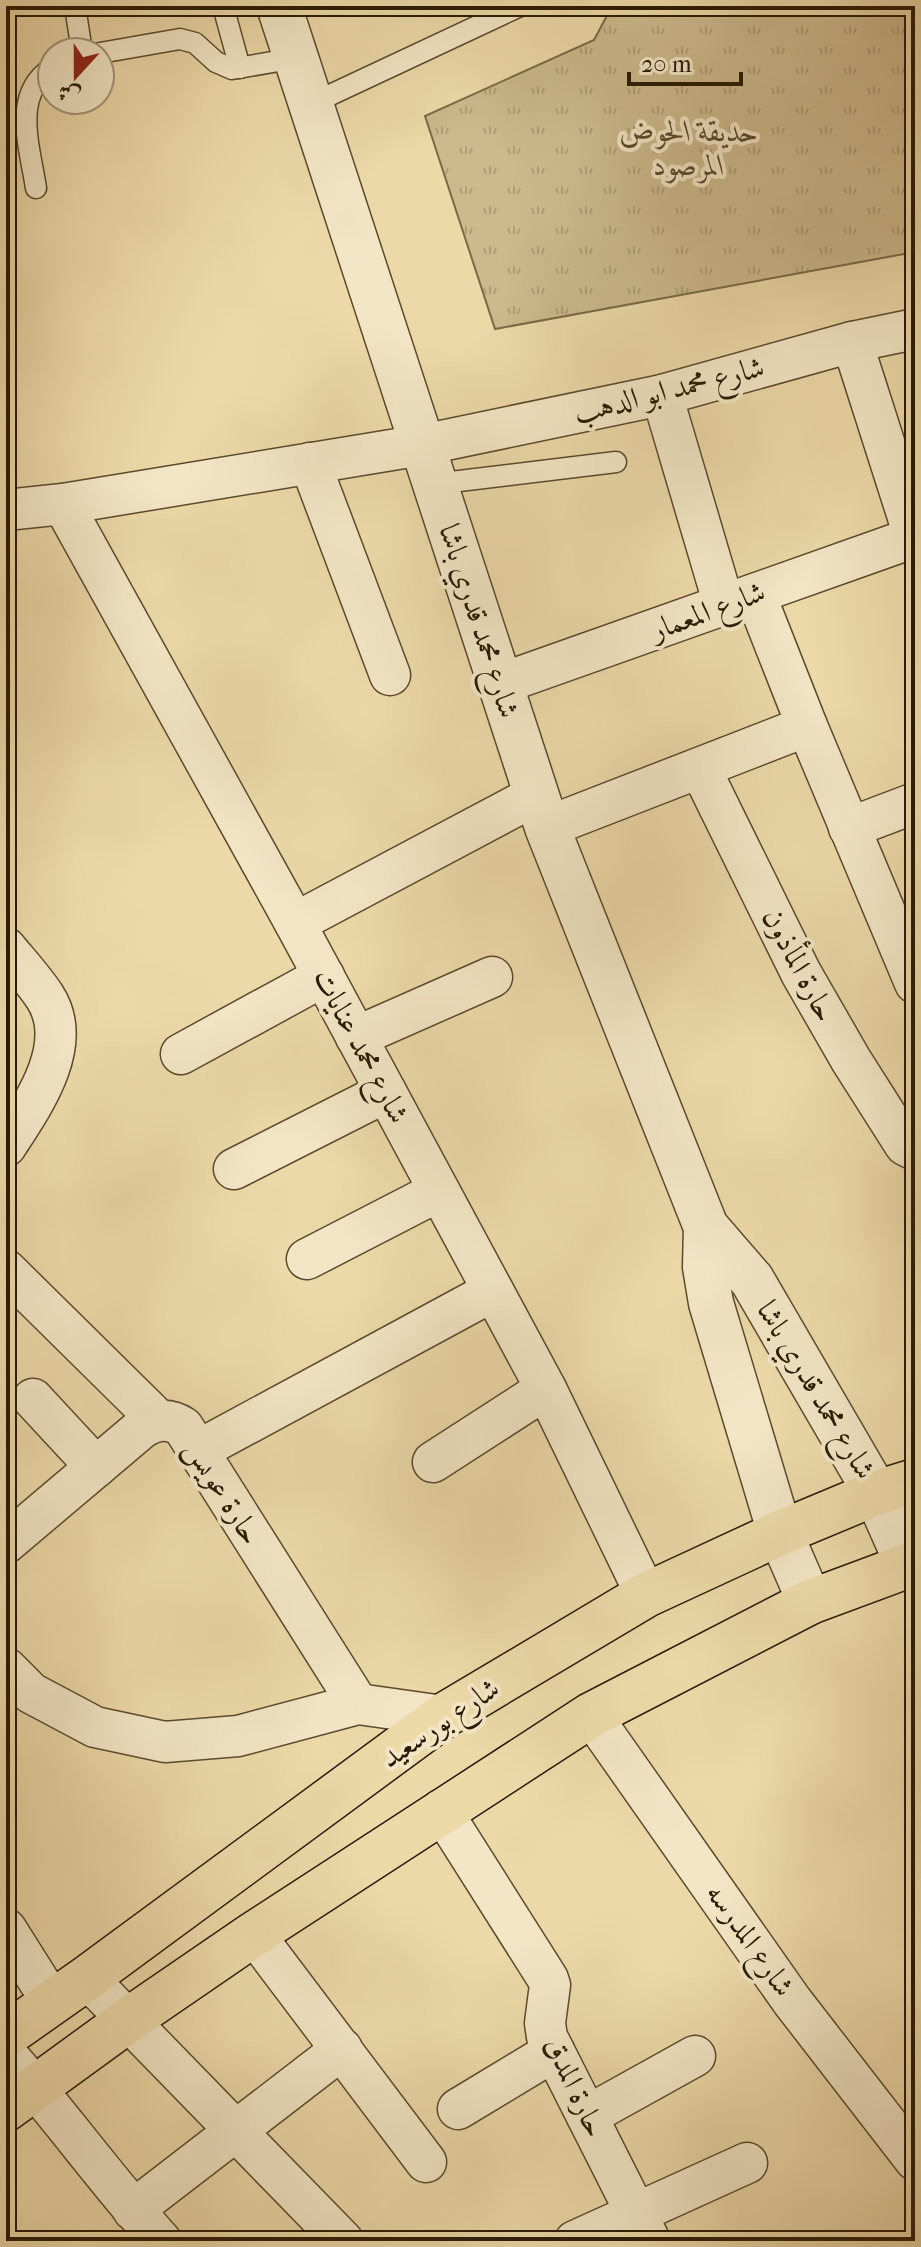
<svg xmlns="http://www.w3.org/2000/svg" width="921" height="2247" font-family="'IM FELL French Canon',Amiri,serif">
<style>
.grass{fill:url(#grass-tufts);stroke:#7a6a48;stroke-width:2}
.lines{fill:none;stroke-linecap:round;stroke-linejoin:round}
.service-casing{stroke:#5a4a2d;stroke-width:23}
.minor-casing{stroke:#5a4a2d;stroke-width:43}
.tertiary-casing{stroke:#5a4a2d;stroke-width:47}
.primary-casing{stroke:#291a04;stroke-width:47}
.service{stroke:#f3e6c6;stroke-width:20}
.minor{stroke:#f3e6c6;stroke-width:40}
.tertiary{stroke:#f3e6c6;stroke-width:44}
.primary{stroke:#edd9a8;stroke-width:44}
.labels{text-anchor:middle;dominant-baseline:central;stroke-width:8;stroke-linejoin:round;paint-order:stroke}
.park-label{font-size:30px;font-style:italic;fill:#5a4a2d;stroke:#f3e6c6}
.street-label{font-size:30px;fill:#291a04;stroke:#f3e6c6}
</style>
<defs>
<pattern id="grass-tufts" width="24" height="20" patternUnits="userSpaceOnUse" patternTransform="scale(2)"><rect width="24" height="20" fill="#ccb98c"/><path d="M3 7l-1-3M5 7V3M7 7l1-3M15 17l-1-3M17 17v-4M19 17l1-3" fill="none" stroke="#af9e77"/></pattern>
</defs>
<rect width="100%" height="100%" fill="#edd9a8"/>
<filter id="stains"><feTurbulence type="fractalNoise" baseFrequency=".0025" numOctaves="4"/><feColorMatrix values="0 0 0 0 .2 0 0 0 0 .09 0 0 0 0 .02 0 0 0 .5 -.17"/></filter>
<radialGradient id="worn" r=".72"><stop offset=".6" stop-color="#630" stop-opacity="0"/><stop offset="1" stop-color="#630" stop-opacity=".3"/></radialGradient>
<!-- grass -->
<path class="grass" d="M 612,6 L 915,6 L 915,252 L 495,329 L 425,116 L 594,40 Z"/>
<g class="lines">
<!-- service casing -->
<g class="service-casing">
<g id="service">
<path d="M 75,6 L 82,52"/>
<path d="M 223,6 L 240,68"/>
<path d="M 100,53 L 180,39 L 195,43 L 216,62 L 232,69 L 296,58"/>
<path d="M 311,104 L 520,6"/>
<path d="M 36,188 C 30,148 11,94 52,68"/>
<path d="M 434,484 L 616,462"/>
</g>
</g>
<!-- minor casing -->
<g class="minor-casing">
<g id="minor">
<path d="M 852,342 L 915,539"/>
<path d="M 662,395 L 724,605"/>
<path d="M 310,463 L 390,675"/>
<path d="M 63,504 L 295,923 L 546,1389 L 646,1595"/>
<path d="M 6,510 L 63,504 L 422,445 L 662,395 L 852,342 L 915,329"/>
<path d="M 755,594 L 807,726 L 915,983"/>
<path d="M 500,684 L 915,537"/>
<path d="M 700,768 L 801,973 L 851,1060 L 905,1145 L 915,1150"/>
<path d="M 547,827 L 807,726"/>
<path d="M 849,828 L 915,803"/>
<path d="M 295,923 L 536,795"/>
<path d="M 6,948 C 19,964 34,980 45,997 C 76,1045 32,1106 6,1146"/>
<path d="M 356,1037 L 492,977"/>
<path d="M 181,1054 L 324,976"/>
<path d="M 234,1169 L 386,1092"/>
<path d="M 307,1259 L 439,1191"/>
<path d="M 6,1270 L 158,1420"/>
<path d="M 33,1399 L 96,1467"/>
<path d="M 197,1451 L 493,1291"/>
<path d="M 433,1462 L 546,1389"/>
<path d="M 6,1543 L 142,1428 C 157,1419 169,1418 183,1427 L 358,1704"/>
<path d="M 6,1668 L 31,1693 L 95,1727 L 165,1742 L 238,1736 L 358,1704 L 443,1716"/>
<path d="M 591,1715 L 792,2001 L 915,2160"/>
<path d="M 441,1810 L 548,1979 L 550,1985 L 545,2023 L 547,2037 L 650,2241"/>
<path d="M 6,1929 L 52,2002"/>
<path d="M 254,1934 L 426,2162"/>
<path d="M 87,1978 L 343,2241"/>
<path d="M 6,2054 C 60,2115 107,2181 161,2241"/>
<path d="M 458,2109 L 554,2051"/>
<path d="M 587,2116 L 695,2056"/>
<path d="M 133,2210 L 342,2049"/>
<path d="M 575,2241 L 747,2163"/>
</g>
</g>
<!-- tertiary casing -->
<g class="tertiary-casing">
<g id="tertiary">
<path d="M 279,6 L 547,827 L 706,1227 L 752,1280 L 876,1493 L 908,1565"/>
<path d="M 706,1227 L 705,1267 L 711,1303 L 780,1533 L 810,1602"/>
</g>
</g>
<!-- primary casing -->
<g class="primary-casing">
<g id="primary">
<path d="M 6,2035 L 87,1978 L 443,1716 L 646,1595 L 780,1533 L 876,1493 L 915,1481"/>
<path d="M 6,2109 L 127,2021 L 254,1934 L 591,1715 L 810,1602 L 915,1563"/>
</g>
</g>
<!-- service -->
<use href="#service" class="service"/>
<!-- minor -->
<use href="#minor" class="minor"/>
<!-- tertiary -->
<use href="#tertiary" class="tertiary"/>
<!-- primary -->
<use href="#primary" class="primary"/>
</g>
<g class="labels">
<!-- park labels -->
<g class="park-label">
<text x="689" y="131">حديقة الحوض<tspan x="689" dy="34">المرصود</tspan></text>
</g>
<!-- street labels -->
<g class="street-label">
<text transform="translate(669 390) rotate(-14)">شارع محمد ابو الدهب</text>
<text transform="translate(708 611) rotate(-20)">شارع المعمار</text>
<text transform="translate(479 621) rotate(72)">شارع محمد قدري باشا</text>
<text transform="translate(799 965) rotate(62)">حارة المأذون</text>
<text transform="translate(361 1046) rotate(62)">شارع محمد عنايات</text>
<text transform="translate(816 1390) rotate(59)">شارع محمد قدري باشا</text>
<text transform="translate(223 1492) rotate(58)">حارة عويس</text>
<text transform="translate(440 1723) rotate(-34)">شارع بورسعيد</text>
<text transform="translate(750 1940) rotate(55)">شارع المدرسه</text>
<text transform="translate(575 2087) rotate(65)">حارة المدق</text>
</g>
</g>
<!-- margin -->
<rect width="921" height="2247" fill="none" stroke="#edd9a8" stroke-width="32"/>
<rect x="8" y="8" width="905" height="2231" fill="none" stroke="#291a04" stroke-width="4"/>
<rect x="16" y="16" width="889" height="2215" fill="none" stroke="#291a04" stroke-width="2"/>
<!-- north arrow -->
<g transform="translate(76 76) rotate(201)"><circle r="38" fill="#f3e6c6" stroke="#a29478" stroke-width="2"/>
<path d="M0-6L14 30L0 20L-14 30Z" fill="#8f2418"/>
<text y="-12" font-size="22" font-weight="bold" text-anchor="middle" fill="#291a04">ش</text>
</g>
<!-- scale -->
<path d="M629 72v12h112v-12" fill="none" stroke="#291a04" stroke-width="4"/>
<text x="641" y="72" font-size="24" fill="#291a04" stroke="#f3e6c6" stroke-width="6" paint-order="stroke">20 m</text>
<rect width="100%" height="100%" filter="url(#stains)"/>
<rect width="100%" height="100%" fill="url(#worn)"/>
</svg>
